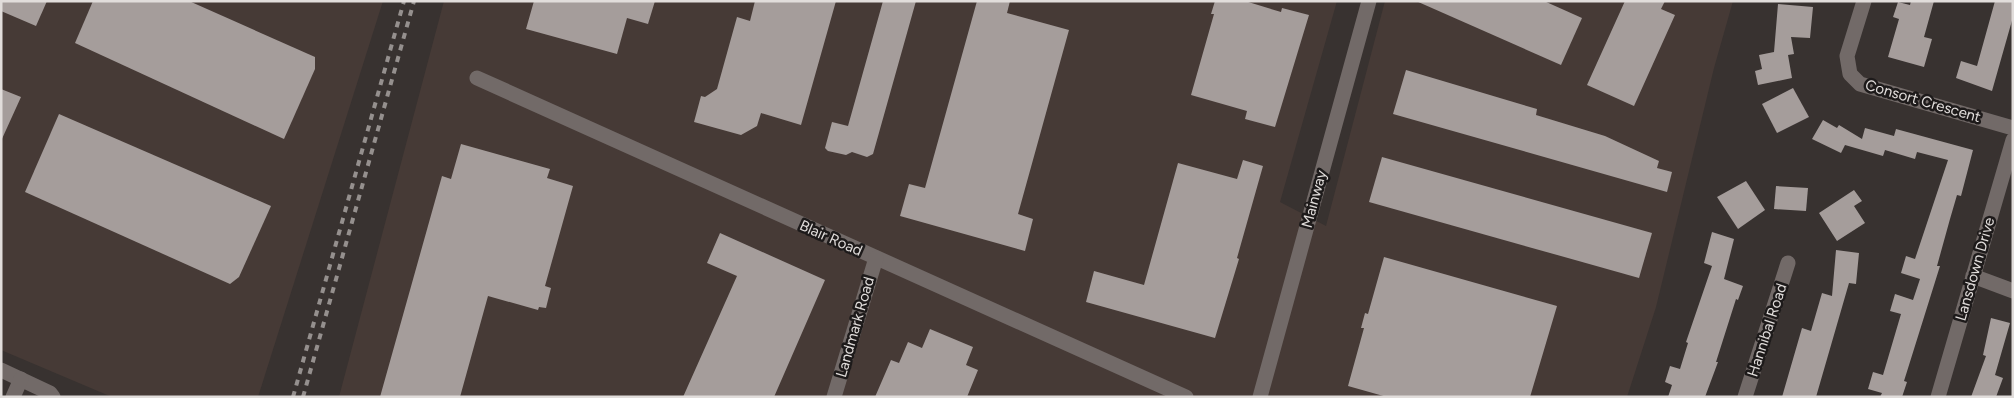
<svg xmlns="http://www.w3.org/2000/svg" width="2014" height="398" font-family="Figtree,sans-serif">
<style>
.built{fill:#463a36}
.building{fill:#a59d9b}
.lines{fill:none;stroke-linecap:round;stroke-linejoin:round}
.minor{stroke:#726a68;stroke-width:15}
.rail{stroke:#95908e;stroke-width:4;stroke-dasharray:6 6;stroke-linecap:butt}
.labels{text-anchor:middle;dominant-baseline:central;stroke-width:5;stroke-linejoin:round;paint-order:stroke}
.street-label{font-size:15px;fill:#e1dddb;stroke:#1d1a1a}
</style>
<rect width="100%" height="100%" fill="#383230"/>
<!-- built -->
<g class="built">
<path d="M 1,1 L 383,1 L 258,397 L 112,397 L 1,350 Z"/>
<path d="M 444,1 L 1337,1 L 1280,202 L 1326,226 L 1385,1 L 1733,1 L 1714,68 L 1656,307 L 1627,397 L 339,397 Z"/>
</g>
<!-- building -->
<g class="building">
<path d="M 1,1 L 47,1 L 36,26 L 1,11 Z"/>
<path d="M 93,1 L 189,1 L 315,57 L 315,69 L 284,139 L 75,43 Z"/>
<path d="M 534,1 L 655,1 L 648,24 L 627,18 L 617,54 L 526,29 Z"/>
<path d="M 755,1 L 836,1 L 801,125 L 761,113 L 757,126 L 741,135 L 694,122 L 701,96 L 705,97 L 717,89 L 737,17 L 750,21 Z"/>
<path d="M 883,1 L 916,1 L 873,154 L 867,157 L 852,152 L 846,155 L 828,151 L 825,148 L 832,122 L 848,126 Z"/>
<path d="M 977,1 L 1010,1 L 1007,13 L 1069,30 L 1018,214 L 1033,219 L 1025,251 L 900,216 L 909,184 L 925,188 Z"/>
<path d="M 1215,1 L 1245,1 L 1281,12 L 1282,8 L 1309,15 L 1275,127 L 1245,119 L 1247,111 L 1191,95 L 1214,14 L 1211,14 Z"/>
<path d="M 1416,1 L 1544,1 L 1582,18 L 1561,65 Z"/>
<path d="M 1625,1 L 1665,1 L 1661,9 L 1675,15 L 1634,106 L 1587,85 Z"/>
<path d="M 1911,1 L 1934,1 L 1924,37 L 1932,39 L 1924,67 L 1888,57 L 1899,19 L 1893,17 L 1898,2 L 1910,5 Z"/>
<path d="M 1995,1 L 2013,1 L 2013,17 L 1992,91 L 1956,78 L 1961,61 L 1977,66 Z"/>
<path d="M 1778,4 L 1813,7 L 1810,38 L 1791,37 L 1794,54 L 1788,55 L 1792,78 L 1758,85 L 1755,71 L 1762,69 L 1759,55 L 1774,52 Z"/>
<path d="M 1406,70 L 1537,109 L 1536,115 L 1605,136 L 1659,161 L 1657,168 L 1672,172 L 1667,192 L 1393,114 Z"/>
<path d="M 1793,88 L 1809,117 L 1777,133 L 1762,104 Z"/>
<path d="M 1,89 L 21,97 L 1,141 Z"/>
<path d="M 59,114 L 271,206 L 239,277 L 230,284 L 25,192 Z"/>
<path d="M 1823,120 L 1837,128 L 1839,125 L 1862,139 L 1865,128 L 1894,136 L 1896,129 L 1973,150 L 1961,196 L 1957,195 L 1950,219 L 1937,266 L 1940,266 L 1904,381 L 1907,382 L 1902,397 L 1880,397 L 1882,393 L 1868,389 L 1873,372 L 1883,375 L 1901,314 L 1890,311 L 1895,294 L 1913,300 L 1920,279 L 1901,273 L 1906,256 L 1915,259 L 1948,160 L 1917,152 L 1915,159 L 1885,150 L 1883,156 L 1845,145 L 1841,153 L 1812,139 Z"/>
<path d="M 461,144 L 550,169 L 547,178 L 573,186 L 545,286 L 551,288 L 546,308 L 539,307 L 538,310 L 488,296 L 460,397 L 380,397 L 442,176 L 451,179 Z"/>
<path d="M 1382,157 L 1652,233 L 1639,278 L 1369,202 Z"/>
<path d="M 1243,160 L 1263,166 L 1237,258 L 1239,259 L 1215,338 L 1086,302 L 1094,271 L 1144,285 L 1178,163 L 1237,179 Z"/>
<path d="M 1746,181 L 1765,210 L 1738,229 L 1717,197 Z"/>
<path d="M 1776,186 L 1808,188 L 1806,211 L 1774,209 Z"/>
<path d="M 1854,190 L 1862,201 L 1854,206 L 1865,223 L 1837,241 L 1819,213 Z"/>
<path d="M 1712,232 L 1734,239 L 1724,279 L 1743,286 L 1738,300 L 1736,299 L 1716,362 L 1718,362 L 1705,397 L 1668,397 L 1672,385 L 1665,382 L 1670,366 L 1680,369 L 1688,343 L 1686,342 L 1712,266 L 1704,263 Z"/>
<path d="M 720,233 L 825,280 L 774,397 L 683,397 L 737,276 L 707,263 Z"/>
<path d="M 1836,250 L 1859,253 L 1856,284 L 1849,283 L 1816,397 L 1782,397 L 1802,328 L 1811,331 L 1822,293 L 1832,296 Z"/>
<path d="M 1384,257 L 1557,306 L 1530,397 L 1387,397 L 1348,386 L 1364,328 L 1361,328 L 1365,313 L 1368,314 Z"/>
<path d="M 1991,318 L 2010,323 L 1995,375 L 2003,378 L 1996,397 L 1971,397 L 1986,356 L 1983,355 Z"/>
<path d="M 930,329 L 973,347 L 966,365 L 978,370 L 967,397 L 875,397 L 891,360 L 899,363 L 908,342 L 922,348 Z"/>
</g>
<g class="lines">
<!-- minor -->
<g class="minor">
<path d="M 1864,1 L 1847,56 L 1850,74 L 1860,84 L 2013,128"/>
<path d="M 477,78 L 1186,397"/>
<path d="M 1973,276 L 2013,291"/>
<path d="M 1,370 L 50,393 L 53,397"/>
<path d="M 13,397 L 21,379"/>
<path d="M 834,397 L 876,258"/>
<path d="M 1260,397 L 1369,1"/>
<path d="M 1745,397 L 1788,263"/>
<path d="M 1938,397 L 2013,140"/>
</g>
<!-- rail -->
<g class="rail">
<path d="M 293,397 L 404,1"/>
<path d="M 303,397 L 414,1"/>
</g>
</g>
<g class="labels">
<!-- street labels -->
<g class="street-label">
<text transform="translate(1923 101) rotate(16)">Consort Crescent</text>
<text transform="translate(1314 199) rotate(-75)">Mainway</text>
<text transform="translate(831 238) rotate(24)">Blair Road</text>
<text transform="translate(1975 269) rotate(-74)">Lansdown Drive</text>
<text transform="translate(855 327) rotate(-74)">Landmark Road</text>
<text transform="translate(1767 330) rotate(-72)">Hannibal Road</text>
</g>
</g>
<!-- border -->
<rect width="2014" height="398" fill="none" stroke="#e1dddb" stroke-width="5"/>
</svg>
